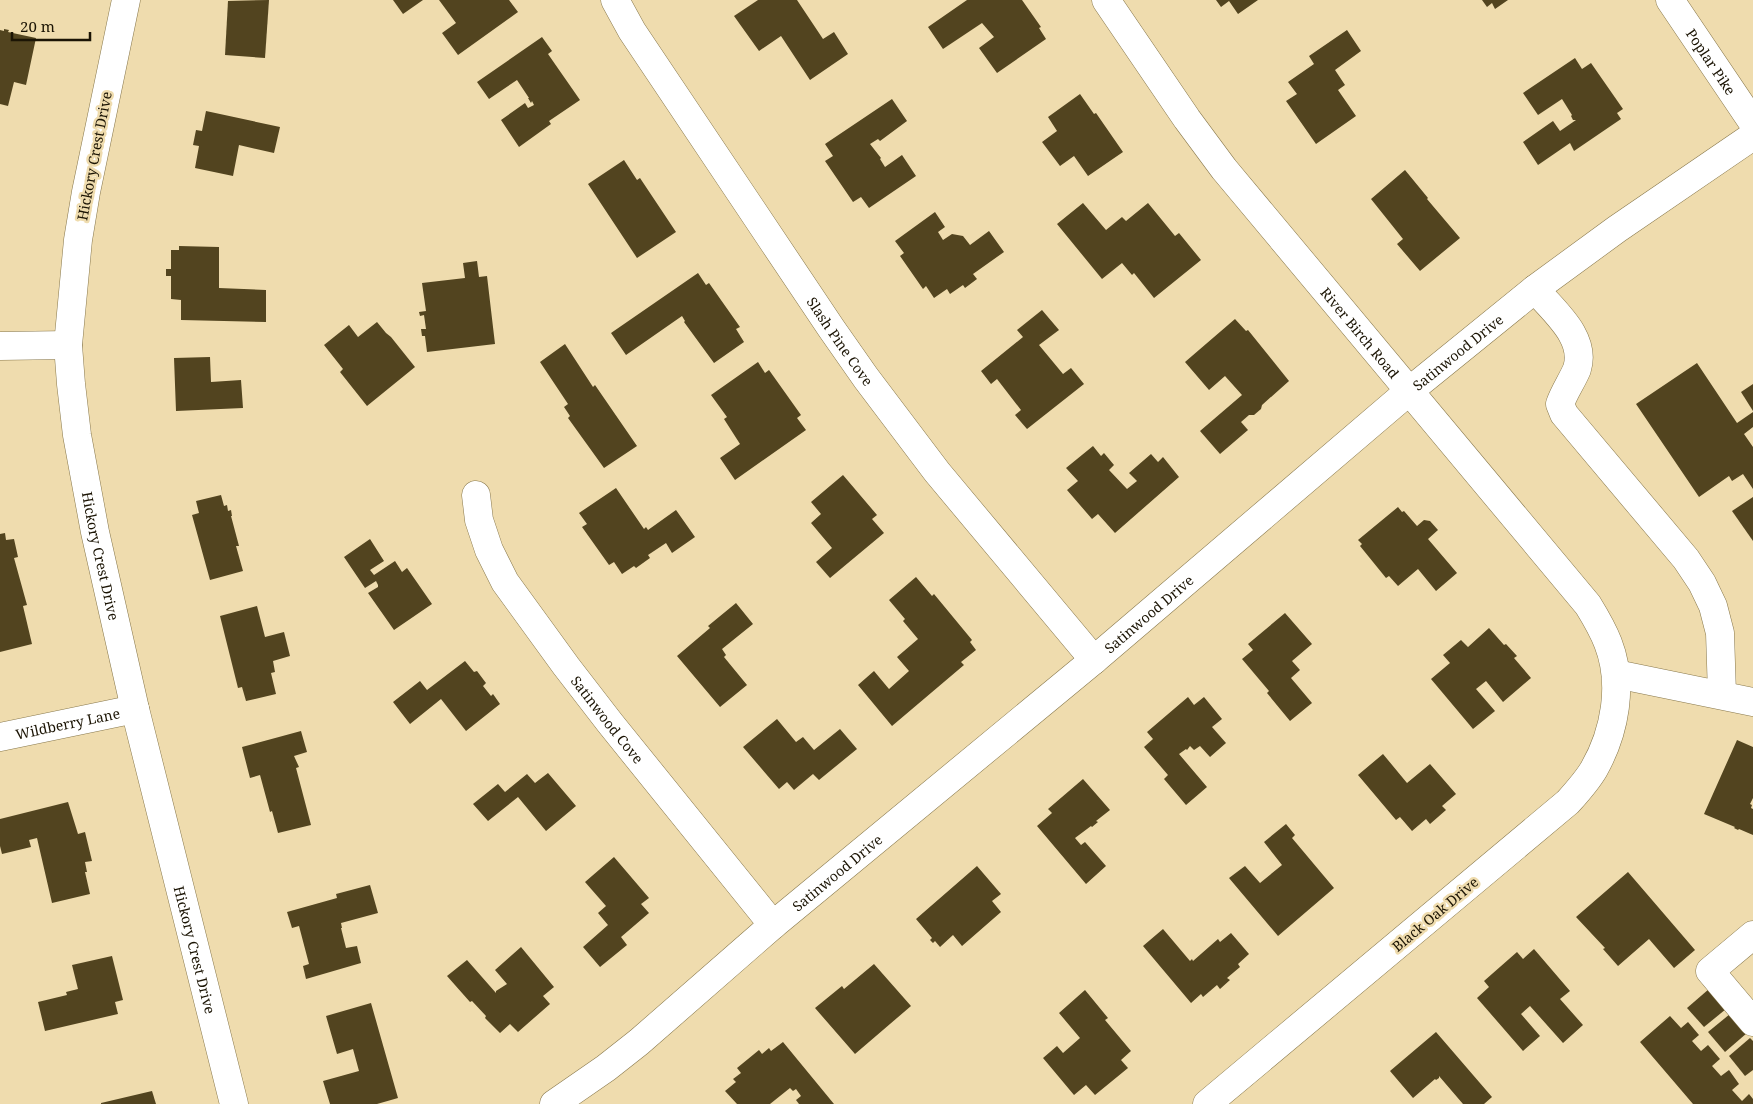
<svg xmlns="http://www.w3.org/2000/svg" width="1753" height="1104" font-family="'Noto Serif',serif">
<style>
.building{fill:#52441f}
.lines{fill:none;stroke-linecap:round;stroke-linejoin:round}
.minor-casing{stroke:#88784c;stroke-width:29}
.major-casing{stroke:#88784c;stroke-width:29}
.minor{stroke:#fff;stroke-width:28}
.major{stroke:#fff;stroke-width:28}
.labels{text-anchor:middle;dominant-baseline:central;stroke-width:5;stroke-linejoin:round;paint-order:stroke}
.street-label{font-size:14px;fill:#1b1404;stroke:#efdcae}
</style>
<rect width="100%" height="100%" fill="#efdcae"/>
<!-- building -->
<g class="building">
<path d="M 269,0 L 265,58 L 225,55 L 228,1 Z"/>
<path d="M 393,0 L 423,0 L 403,14 Z"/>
<path d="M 439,0 L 509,0 L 518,12 L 458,55 L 442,33 L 456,23 Z"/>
<path d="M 758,0 L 797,0 L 823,39 L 834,32 L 848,54 L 810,80 L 781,36 L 759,51 L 734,16 Z"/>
<path d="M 967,0 L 1022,0 L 1041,27 L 1039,28 L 1046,39 L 997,73 L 979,48 L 994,37 L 982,23 L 943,49 L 928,27 Z"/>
<path d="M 1216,0 L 1258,0 L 1238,14 L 1229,1 L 1221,7 Z"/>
<path d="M 1482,0 L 1508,0 L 1495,9 L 1492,3 L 1487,7 Z"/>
<path d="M 4,29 L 9,30 L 8,32 L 36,38 L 26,85 L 14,82 L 8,106 L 0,104 L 0,30 L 4,31 Z"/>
<path d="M 1347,30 L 1361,51 L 1335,70 L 1345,85 L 1338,90 L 1356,116 L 1316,144 L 1286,101 L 1297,94 L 1288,82 L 1314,64 L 1309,56 Z"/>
<path d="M 542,37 L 552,51 L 548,54 L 580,100 L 549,121 L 551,124 L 519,147 L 501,120 L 525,103 L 528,108 L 534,105 L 532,101 L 531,103 L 528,98 L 529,98 L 517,80 L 489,99 L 477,82 Z"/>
<path d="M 1575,58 L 1582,69 L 1591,63 L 1623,109 L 1617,113 L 1621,119 L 1574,151 L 1570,143 L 1538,165 L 1523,142 L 1553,121 L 1560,131 L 1576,120 L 1573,120 L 1571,116 L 1572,115 L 1562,99 L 1538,115 L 1523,93 Z"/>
<path d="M 1080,94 L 1094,114 L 1096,113 L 1123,152 L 1088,176 L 1074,156 L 1060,166 L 1042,142 L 1057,131 L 1048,117 Z"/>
<path d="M 892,99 L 907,121 L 880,141 L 878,139 L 870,144 L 881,158 L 880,159 L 885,167 L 902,155 L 916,176 L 869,208 L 861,197 L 853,202 L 825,161 L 833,156 L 825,144 Z"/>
<path d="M 206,111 L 280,127 L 274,153 L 239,145 L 233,176 L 195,168 L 199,146 L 193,145 L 196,130 L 202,131 Z"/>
<path d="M 624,160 L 637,180 L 640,178 L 676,232 L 637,258 L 588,184 Z"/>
<path d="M 1405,170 L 1428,198 L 1427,199 L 1460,238 L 1420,271 L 1397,244 L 1403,239 L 1371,199 Z"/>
<path d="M 1083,203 L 1106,230 L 1122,217 L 1126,221 L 1148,203 L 1175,236 L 1179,233 L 1201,260 L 1154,298 L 1134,273 L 1132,275 L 1122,263 L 1102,279 L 1057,224 Z"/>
<path d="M 935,212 L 945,227 L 938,232 L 943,240 L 952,234 L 963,236 L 970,245 L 989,231 L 1004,252 L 973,274 L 977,279 L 965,288 L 963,285 L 950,294 L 947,289 L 934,298 L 926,286 L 923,289 L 900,256 L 904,253 L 895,241 Z"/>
<path d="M 179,246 L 219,247 L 219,288 L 266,290 L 266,322 L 181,320 L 181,300 L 171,299 L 171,276 L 166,276 L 166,269 L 171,269 L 171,250 L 179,250 Z"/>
<path d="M 477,261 L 479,277 L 487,276 L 495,344 L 427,352 L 425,336 L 422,336 L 421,329 L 426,329 L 424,315 L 420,316 L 419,312 L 426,311 L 422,283 L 465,278 L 463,263 Z"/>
<path d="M 698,273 L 706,285 L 709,283 L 740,327 L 736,329 L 744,342 L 714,363 L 684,322 L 685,321 L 682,316 L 626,355 L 611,333 Z"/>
<path d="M 1042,310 L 1059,330 L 1039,345 L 1063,374 L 1071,368 L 1084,384 L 1027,429 L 1015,415 L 1021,410 L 997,379 L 991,384 L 981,371 L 1023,337 L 1017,330 Z"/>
<path d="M 1235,319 L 1246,331 L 1248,330 L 1289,381 L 1262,405 L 1261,409 L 1254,415 L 1249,415 L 1241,422 L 1248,430 L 1220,454 L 1200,431 L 1242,395 L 1225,376 L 1209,390 L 1185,362 Z"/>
<path d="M 377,322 L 386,333 L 391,337 L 415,367 L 367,406 L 340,372 L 343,369 L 324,345 L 349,325 L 358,337 Z"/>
<path d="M 565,344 L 593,387 L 595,385 L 637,446 L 604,468 L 568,418 L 570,416 L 564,407 L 568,404 L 540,362 Z"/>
<path d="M 210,357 L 211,382 L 241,380 L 243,408 L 176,411 L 174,358 Z"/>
<path d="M 758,362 L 765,373 L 769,370 L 801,415 L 797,418 L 806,430 L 735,480 L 720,458 L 740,444 L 724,419 L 727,417 L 711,395 Z"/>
<path d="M 1697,363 L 1737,423 L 1753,412 L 1753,427 L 1744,434 L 1753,447 L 1753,489 L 1743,474 L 1732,481 L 1729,476 L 1699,497 L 1636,404 Z"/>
<path d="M 1753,384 L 1753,411 L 1741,392 Z"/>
<path d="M 1093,446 L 1101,456 L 1104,453 L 1114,465 L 1109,470 L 1127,489 L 1137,481 L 1129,473 L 1151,454 L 1158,462 L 1163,457 L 1179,477 L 1115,533 L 1098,514 L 1092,519 L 1067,490 L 1078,481 L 1066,468 Z"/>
<path d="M 843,475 L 877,515 L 872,519 L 884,533 L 830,578 L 816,562 L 832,548 L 811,523 L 821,514 L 811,502 Z"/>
<path d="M 616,488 L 644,529 L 646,527 L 648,530 L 676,510 L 695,537 L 672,553 L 666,543 L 648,555 L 650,558 L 636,568 L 634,566 L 622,574 L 614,562 L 609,565 L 582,527 L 587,524 L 579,513 Z"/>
<path d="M 221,495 L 224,506 L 227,505 L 228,511 L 231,510 L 232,516 L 231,516 L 239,546 L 236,546 L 243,571 L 210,580 L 192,515 L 199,513 L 196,501 Z"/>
<path d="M 1753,497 L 1753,541 L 1732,511 Z"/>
<path d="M 1398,507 L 1402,512 L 1404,511 L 1417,526 L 1424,520 L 1430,521 L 1438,530 L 1428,539 L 1457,573 L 1436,591 L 1418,569 L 1398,586 L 1389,576 L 1386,578 L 1360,546 L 1362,544 L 1358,540 Z"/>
<path d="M 5,533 L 6,540 L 14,539 L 18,557 L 14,558 L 27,605 L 23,606 L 32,644 L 0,652 L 0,534 Z"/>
<path d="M 370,539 L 384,561 L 370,570 L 374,575 L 395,561 L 402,572 L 407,568 L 432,604 L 394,630 L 368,593 L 378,587 L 378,585 L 376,581 L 365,588 L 344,557 Z"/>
<path d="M 916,577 L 932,596 L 934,594 L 972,640 L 970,642 L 976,650 L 961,662 L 964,665 L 892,726 L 858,685 L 874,671 L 889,689 L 909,671 L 897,657 L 918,639 L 903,621 L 905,619 L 889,600 Z"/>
<path d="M 736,603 L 753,624 L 722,649 L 726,655 L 724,657 L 747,685 L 720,707 L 677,656 L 710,628 L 708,626 Z"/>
<path d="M 257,606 L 265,637 L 284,632 L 290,656 L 273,661 L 275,672 L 271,673 L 276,694 L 246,701 L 242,687 L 238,688 L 220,616 Z"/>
<path d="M 1285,613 L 1312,644 L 1292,661 L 1300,670 L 1291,678 L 1312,703 L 1290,721 L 1267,693 L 1269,691 L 1242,659 L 1253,650 L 1248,644 Z"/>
<path d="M 1489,628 L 1504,645 L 1506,644 L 1517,656 L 1514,658 L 1531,678 L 1503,702 L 1486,681 L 1476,689 L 1495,711 L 1473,729 L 1431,679 L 1450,663 L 1443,655 L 1461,640 L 1468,647 Z"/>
<path d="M 465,661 L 474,672 L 477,671 L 486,683 L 483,686 L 491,696 L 493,694 L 500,704 L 466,731 L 441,699 L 410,724 L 393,702 L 420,681 L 427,690 Z"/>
<path d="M 1188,697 L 1194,705 L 1204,697 L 1222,719 L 1212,727 L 1226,743 L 1210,757 L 1200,746 L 1194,750 L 1190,746 L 1187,750 L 1186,749 L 1179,754 L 1207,787 L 1186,805 L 1164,779 L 1168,775 L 1144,747 L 1153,739 L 1147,732 Z"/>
<path d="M 777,719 L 796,742 L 803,737 L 814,750 L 840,729 L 857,749 L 819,780 L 813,774 L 794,790 L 787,782 L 779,789 L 743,747 Z"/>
<path d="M 301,731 L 307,752 L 294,756 L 299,767 L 296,768 L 311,825 L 278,833 L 272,811 L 270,812 L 260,775 L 250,778 L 242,747 Z"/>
<path d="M 1737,740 L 1753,747 L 1753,798 L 1750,804 L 1752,805 L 1751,808 L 1753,809 L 1753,835 L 1739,829 L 1738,830 L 1734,828 L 1735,827 L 1704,814 Z"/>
<path d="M 1383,754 L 1407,783 L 1430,764 L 1456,794 L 1442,806 L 1446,810 L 1430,824 L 1426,819 L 1412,831 L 1400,817 L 1396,820 L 1358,775 Z"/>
<path d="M 548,773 L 576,806 L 546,831 L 518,797 L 488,821 L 473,804 L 498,784 L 505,792 L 527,774 L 535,783 Z"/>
<path d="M 1083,779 L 1110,810 L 1096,821 L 1098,822 L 1092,827 L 1091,826 L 1075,838 L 1081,845 L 1085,842 L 1106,866 L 1086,884 L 1037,826 L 1052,813 L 1048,809 Z"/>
<path d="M 68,802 L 78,834 L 85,832 L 92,861 L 85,862 L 87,872 L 85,872 L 90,894 L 52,903 L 37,838 L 29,840 L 31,847 L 2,854 L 0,846 L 0,819 Z"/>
<path d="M 1286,824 L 1295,835 L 1292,838 L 1334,888 L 1278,936 L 1229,878 L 1245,866 L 1260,883 L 1282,865 L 1264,842 Z"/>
<path d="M 614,857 L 649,898 L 641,904 L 649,913 L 621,937 L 627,945 L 600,967 L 583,947 L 608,925 L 598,913 L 606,906 L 585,882 Z"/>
<path d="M 977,866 L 1001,894 L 992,901 L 1001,912 L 962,946 L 953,935 L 940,947 L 935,941 L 933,943 L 930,940 L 932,938 L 916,919 Z"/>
<path d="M 1628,872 L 1695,950 L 1674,968 L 1649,939 L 1618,966 L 1603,949 L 1605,948 L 1576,917 Z"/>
<path d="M 370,885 L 378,913 L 341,923 L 342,928 L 341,928 L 346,948 L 357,946 L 361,963 L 306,979 L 303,966 L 309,964 L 299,926 L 292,928 L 287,912 L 337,898 L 336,894 Z"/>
<path d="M 1163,929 L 1190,961 L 1192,959 L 1193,961 L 1218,939 L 1220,942 L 1231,933 L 1249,954 L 1238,964 L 1240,967 L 1227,978 L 1230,980 L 1220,989 L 1217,985 L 1203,997 L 1201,994 L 1191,1003 L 1143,946 Z"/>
<path d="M 521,947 L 554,987 L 543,996 L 550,1004 L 518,1032 L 510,1024 L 500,1033 L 485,1018 L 486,1016 L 472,1001 L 470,1002 L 447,976 L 467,960 L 496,993 L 496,991 L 507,984 L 495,970 Z"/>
<path d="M 1534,949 L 1570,991 L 1560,999 L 1583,1025 L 1563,1043 L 1530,1006 L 1521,1014 L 1540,1036 L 1523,1051 L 1477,998 L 1489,987 L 1484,981 L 1517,952 L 1523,959 Z"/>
<path d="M 112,956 L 123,1000 L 115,1002 L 118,1014 L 45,1031 L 38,1002 L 67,995 L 66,992 L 78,989 L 72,965 Z"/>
<path d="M 874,964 L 911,1006 L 855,1054 L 815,1008 L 842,986 L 844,989 Z"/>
<path d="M 1709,989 L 1726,1009 L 1704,1027 L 1687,1008 Z"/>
<path d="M 1085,990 L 1108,1018 L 1105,1020 L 1131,1051 L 1121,1060 L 1128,1068 L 1095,1095 L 1086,1085 L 1074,1095 L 1043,1058 L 1057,1046 L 1063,1053 L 1080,1038 L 1059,1013 Z"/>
<path d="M 371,1003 L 398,1098 L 377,1104 L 330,1104 L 323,1081 L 359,1071 L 353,1049 L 337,1054 L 326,1016 Z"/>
<path d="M 1730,1014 L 1747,1033 L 1725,1052 L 1708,1032 Z"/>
<path d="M 1670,1016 L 1681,1028 L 1688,1022 L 1699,1035 L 1692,1041 L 1701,1051 L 1708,1045 L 1720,1059 L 1712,1066 L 1721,1076 L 1729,1070 L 1739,1084 L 1732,1090 L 1742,1101 L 1749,1094 L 1753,1099 L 1753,1104 L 1693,1104 L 1640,1042 Z"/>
<path d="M 1436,1032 L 1492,1097 L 1484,1104 L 1463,1104 L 1439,1076 L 1439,1078 L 1436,1080 L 1435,1079 L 1413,1098 L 1390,1071 Z"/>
<path d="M 1750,1038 L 1753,1041 L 1753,1070 L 1745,1076 L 1729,1056 Z"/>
<path d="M 783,1042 L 834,1104 L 799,1104 L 796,1100 L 801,1096 L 796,1089 L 793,1091 L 790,1088 L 770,1104 L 737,1104 L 725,1091 L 736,1082 L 733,1079 L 741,1073 L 737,1068 L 759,1050 L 762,1054 L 769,1048 L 771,1051 Z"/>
<path d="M 152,1091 L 156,1104 L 101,1104 L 101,1103 Z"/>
</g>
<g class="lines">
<!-- minor casing -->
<g class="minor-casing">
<g id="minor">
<path id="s1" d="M 126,0 L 86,192 L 78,240 L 68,345 L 71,384 L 77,435 L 95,532 L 135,709 L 234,1104"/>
<path id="s2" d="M 615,0 L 632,31 L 831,328 L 866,378 L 937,472 L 1094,660"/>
<path id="s3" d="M 1106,0 L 1187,119 L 1224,169 L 1588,605 C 1596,618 1603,630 1608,643 C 1624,684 1615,732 1594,769 C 1587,781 1577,792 1568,802 L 1207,1104"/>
<path d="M 1535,289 C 1553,311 1587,337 1577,369 C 1572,381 1564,392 1560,404 L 1564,414 L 1686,559 L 1702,583 L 1713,606 L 1720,633 L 1722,694"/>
<path d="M 0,346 L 68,345"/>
<path id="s4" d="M 476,495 L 479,520 L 489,550 L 505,582 L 566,666 L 610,723 L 773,925"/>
<path d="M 1616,674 L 1753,702"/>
<path id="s5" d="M 0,737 L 135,709"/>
<path d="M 1753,935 L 1710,971 L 1753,1022"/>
<path id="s6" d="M 554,1104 L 606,1068 L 639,1042 L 773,925 L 1094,660 L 1408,392 L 1535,289 L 1617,229 L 1753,136"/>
</g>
</g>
<!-- major casing -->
<g class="major-casing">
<g id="major">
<path id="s7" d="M 1670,0 L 1753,123"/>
</g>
</g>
<!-- minor -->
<use href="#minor" class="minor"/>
<!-- major -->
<use href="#major" class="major"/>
</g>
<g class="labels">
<!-- street labels -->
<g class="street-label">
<text stroke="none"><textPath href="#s7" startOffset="74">Poplar Pike</textPath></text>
<text transform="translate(94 156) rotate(-79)">Hickory Crest Drive</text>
<text stroke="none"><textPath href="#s3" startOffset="419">River Birch Road</textPath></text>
<text stroke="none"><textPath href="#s2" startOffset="409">Slash Pine Cove</textPath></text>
<text stroke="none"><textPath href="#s6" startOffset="1176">Satinwood Drive</textPath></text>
<text stroke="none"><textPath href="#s1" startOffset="564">Hickory Crest Drive</textPath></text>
<text stroke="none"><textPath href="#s6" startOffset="771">Satinwood Drive</textPath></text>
<text stroke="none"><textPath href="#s4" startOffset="264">Satinwood Cove</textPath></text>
<text stroke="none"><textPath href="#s5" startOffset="69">Wildberry Lane</textPath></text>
<text stroke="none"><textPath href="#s6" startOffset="366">Satinwood Drive</textPath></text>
<text transform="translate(1435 914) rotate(-40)">Black Oak Drive</text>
<text stroke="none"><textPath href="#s1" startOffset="969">Hickory Crest Drive</textPath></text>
</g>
</g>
<!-- scale -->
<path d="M12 32v8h78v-8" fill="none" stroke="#1b1404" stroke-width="2.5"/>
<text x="20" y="32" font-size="15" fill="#1b1404" stroke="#efdcae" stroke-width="4" paint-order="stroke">20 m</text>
</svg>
